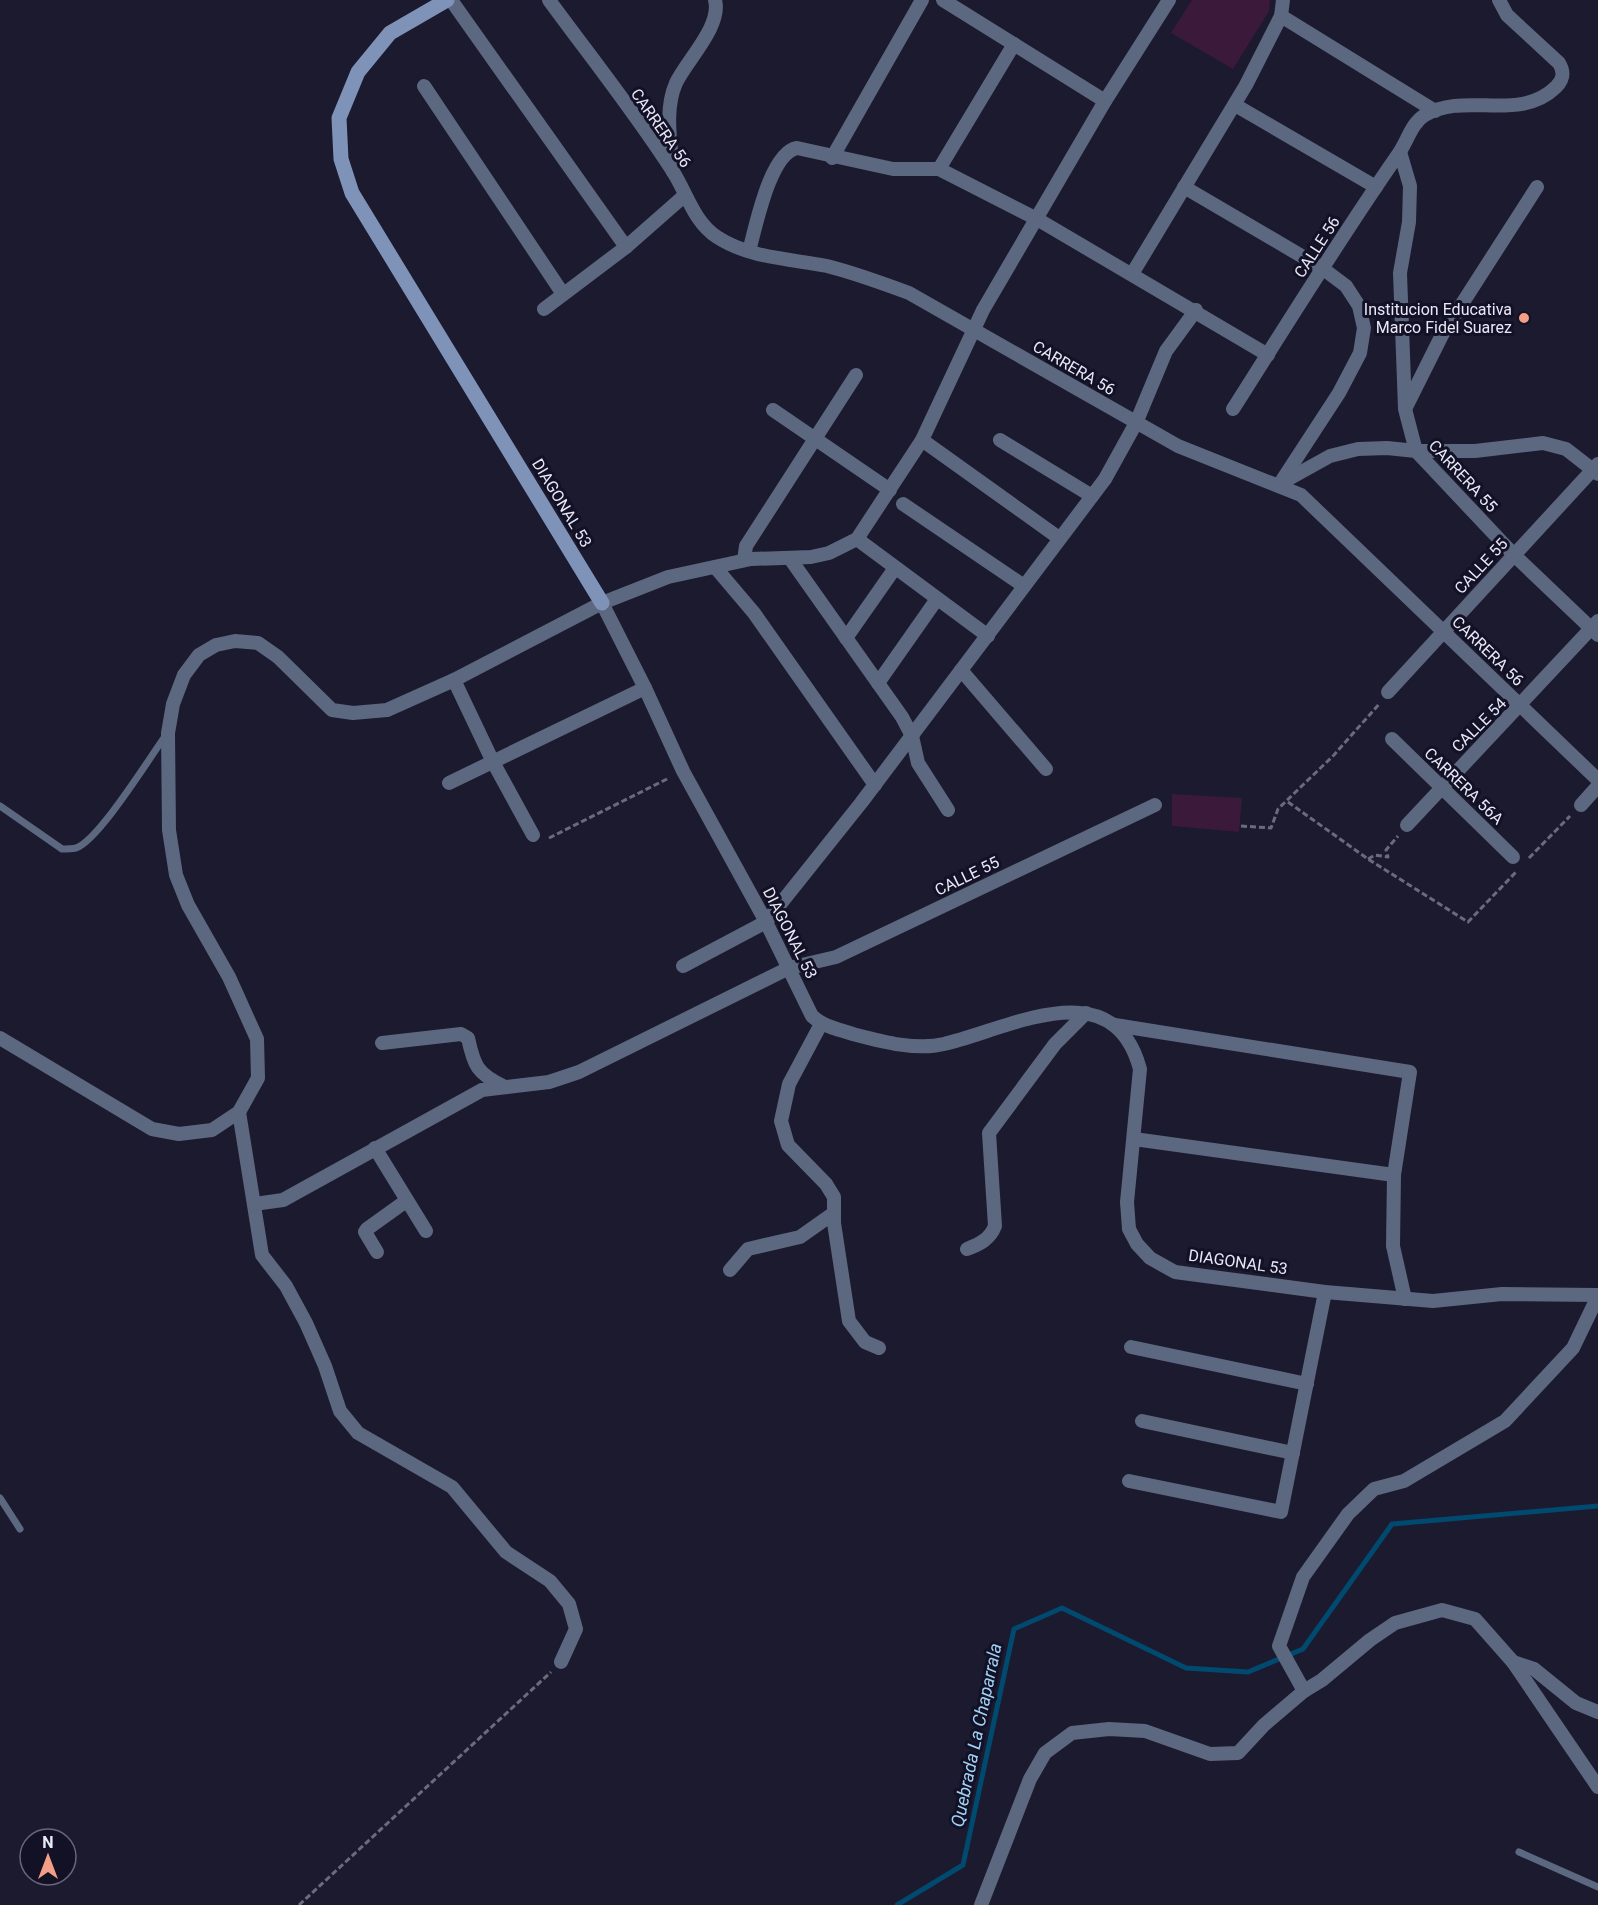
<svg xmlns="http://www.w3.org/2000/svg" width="1598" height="1905" font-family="Roboto,sans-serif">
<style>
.green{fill:#3b193a}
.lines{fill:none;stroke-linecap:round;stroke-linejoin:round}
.stream{stroke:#00496f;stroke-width:5}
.path{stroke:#6b6b7e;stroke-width:3;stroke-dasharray:6 3;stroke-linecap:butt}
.lane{stroke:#5b6880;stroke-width:7}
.street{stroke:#5b6880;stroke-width:14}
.secondary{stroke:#7f93b9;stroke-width:15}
.poi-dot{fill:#f49e87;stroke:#121125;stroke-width:2}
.labels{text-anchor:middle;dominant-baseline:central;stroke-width:6;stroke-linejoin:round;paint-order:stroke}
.street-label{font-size:16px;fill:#e8e8f8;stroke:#121125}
.poi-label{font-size:16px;fill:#e8e8f8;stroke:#121125;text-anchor:end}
.water-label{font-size:18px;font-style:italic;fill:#a0d1f5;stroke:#121125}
</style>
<rect width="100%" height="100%" fill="#1b1a2f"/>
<!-- green -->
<g class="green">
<path d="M 1192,0 L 1270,0 L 1269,11 L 1233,69 L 1171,33 Z"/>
<path d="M 1172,794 L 1242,798 L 1239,832 L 1172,826 Z"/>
</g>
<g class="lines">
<!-- stream -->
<path class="stream" d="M 897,1905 L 963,1865 L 1014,1629 L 1062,1608 L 1186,1668 L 1248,1672 L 1303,1649 L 1392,1524 L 1598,1506"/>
<!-- path -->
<g class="path">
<path d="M 1288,802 L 1368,859 L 1468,922 L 1516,872"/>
<path d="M 1241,826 L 1271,828 L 1278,809 L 1334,755 L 1380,703"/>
<path d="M 549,838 L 669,778"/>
<path d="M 1529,858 L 1570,816"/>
<path d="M 1368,859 L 1375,855 L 1388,857 L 1386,850 L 1398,836"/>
<path d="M 299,1905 L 551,1672"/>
</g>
<!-- lane -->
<g class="lane">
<path d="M 0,806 L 62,849 C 66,849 71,849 76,848 C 99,840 150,757 166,735"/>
<path d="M 0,1498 L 20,1529"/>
<path d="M 1519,1852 L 1598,1887"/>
</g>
<!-- street -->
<g class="street">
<path d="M 451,0 L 626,247"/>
<path d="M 549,0 C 590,56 634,111 672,170 C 687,193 693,221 717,237 C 749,258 791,259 827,266 C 855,273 882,283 909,293 L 1178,446 L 1301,495 L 1598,780"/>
<path d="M 943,0 L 1105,101"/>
<path d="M 1281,16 L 1435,111"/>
<path d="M 424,86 L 563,294"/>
<path d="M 1235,105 L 1376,187"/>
<path d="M 1400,152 L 1410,186 L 1409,222 L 1400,273 L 1405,409 L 1416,451 L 1514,555 L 1598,635"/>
<path d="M 832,158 L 922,0"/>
<path d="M 939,169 L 1014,44"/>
<path d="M 673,172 C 671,144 664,110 676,83 C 687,60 722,26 715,0"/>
<path d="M 1184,187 L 1322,268 L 1346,286 L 1359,306 L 1364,328 L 1360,353 L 1339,393 L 1279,485"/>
<path d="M 749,251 C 756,226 770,153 797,148 L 893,169 L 939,169 L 1037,219 L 1268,355"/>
<path d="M 1132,274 L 1246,85 L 1281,16 L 1283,0"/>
<path d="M 544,309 L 626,247 L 684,196"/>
<path d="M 1406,407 L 1442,335 L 1537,187"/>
<path d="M 1233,409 C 1287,324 1340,238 1397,156 C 1407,143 1411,123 1425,115 C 1466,91 1519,123 1556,87 C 1563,80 1565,73 1559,63 L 1507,15 L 1499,0"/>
<path d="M 773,410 L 890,490"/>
<path d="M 922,440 L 1059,538"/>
<path d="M 1000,440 L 1092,496"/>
<path d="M 1285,481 L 1330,456 L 1358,449 L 1387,448 L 1416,451 L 1475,451 L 1543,443 L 1566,449 L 1598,474"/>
<path d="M 903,504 L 1024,586"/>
<path d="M 857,539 L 988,636"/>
<path d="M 744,560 L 746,546 L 856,375"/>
<path d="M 791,560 L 902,717 L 912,736 L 918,763 L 948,810"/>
<path d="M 715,567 L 754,613 L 875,785"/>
<path d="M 602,603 L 645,688 L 683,771 L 766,922 L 812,1016 C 824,1027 838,1029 853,1034 C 880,1041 916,1051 944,1044 C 1009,1029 1113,969 1140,1069 L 1127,1202 L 1129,1229 L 1137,1244 L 1150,1258 L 1175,1272 L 1325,1292 L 1433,1301 L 1502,1294 L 1598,1295"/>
<path d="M 846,638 L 895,568"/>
<path d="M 961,670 L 1046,769"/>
<path d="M 454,680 L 493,762 L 533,835"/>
<path d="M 878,683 L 937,599"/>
<path d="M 1388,692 L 1598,464"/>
<path d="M 1392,739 L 1513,857"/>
<path d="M 449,783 L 645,688"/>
<path d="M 1581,805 L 1598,786"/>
<path d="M 1407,825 L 1598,621"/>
<path d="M 683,966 L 766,922 L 861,803 L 1105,479 L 1136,423 L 1166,351 L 1196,310"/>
<path d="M 821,1024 L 789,1084 L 781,1121 L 788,1145 L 826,1184 L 834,1197 L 834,1223 L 849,1321 L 865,1342 L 879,1348"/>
<path d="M 1115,1025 L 1410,1072 L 1394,1175 L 1393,1246 L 1405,1299"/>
<path d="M 0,1038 L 152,1129 L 179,1134 L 212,1130 L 239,1112 L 258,1078 L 257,1039 L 229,977 L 188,905 L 176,875 L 169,830 L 168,733 L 173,704 L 184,675 L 199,655 L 216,645 L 235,641 L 258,643 L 278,657 L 332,710 L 353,713 L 387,710 L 454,680 L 602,603 L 668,577 L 751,559 L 811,557 L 829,553 L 857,539 L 922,440 L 983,310 L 1105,101 L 1169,0"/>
<path d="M 382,1043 L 461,1034 L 468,1038 C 474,1066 477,1073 503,1086"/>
<path d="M 239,1112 L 262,1255 L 286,1286 L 306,1323 L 325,1366 L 340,1411 L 358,1433 L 452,1487 L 506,1552 L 550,1581 L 569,1604 L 576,1629 L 561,1662"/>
<path d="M 1134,1139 L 1394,1175"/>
<path d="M 375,1148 L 426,1231"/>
<path d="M 254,1204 L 283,1200 L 482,1090 L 549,1082 L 579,1072 L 789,968 L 836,957 L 1155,805"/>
<path d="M 967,1249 C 980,1244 990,1239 995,1226 L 989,1133 L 1055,1044 L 1086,1013"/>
<path d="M 377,1252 L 365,1232 L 367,1229 L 406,1201"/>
<path d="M 730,1270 L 748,1249 L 800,1237 L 834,1213"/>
<path d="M 1598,1296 L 1573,1348 L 1505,1421 L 1404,1481 L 1374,1489 L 1348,1514 L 1303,1577 L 1279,1646 L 1304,1691 L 1322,1680 L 1370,1640 L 1395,1623 L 1442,1610 L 1475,1619 L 1513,1662 L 1598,1787"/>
<path d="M 1131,1347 L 1307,1384"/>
<path d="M 1142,1421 L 1293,1453"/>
<path d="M 1129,1481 L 1281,1512 L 1325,1292"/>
<path d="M 1513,1662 L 1534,1669 L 1576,1703 L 1598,1712"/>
<path d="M 981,1905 L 1030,1779 L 1045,1753 L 1072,1733 L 1109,1729 L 1145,1731 L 1210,1754 L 1238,1753 L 1264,1725 L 1304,1691"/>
</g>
<!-- secondary -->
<path class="secondary" d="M 447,0 L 390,33 L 358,72 L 339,118 L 341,159 L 352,193 L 602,603"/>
</g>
<!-- markers -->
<circle class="poi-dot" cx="1524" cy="318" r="6"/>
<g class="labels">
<!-- street labels -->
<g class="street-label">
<text transform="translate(661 128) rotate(55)">CARRERA 56</text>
<text transform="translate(1317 247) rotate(-57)">CALLE 56</text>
<text transform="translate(1074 368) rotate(30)">CARRERA 56</text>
<text transform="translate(1463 476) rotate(47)">CARRERA 55</text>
<text transform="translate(562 503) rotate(59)">DIAGONAL 53</text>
<text transform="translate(1481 566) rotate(-47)">CALLE 55</text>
<text transform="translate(1488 651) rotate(44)">CARRERA 56</text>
<text transform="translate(1479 725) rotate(-45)">CALLE 54</text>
<text transform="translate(1464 786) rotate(44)">CARRERA 56A</text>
<text transform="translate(967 876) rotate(-26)">CALLE 55</text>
<text transform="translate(790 933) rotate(63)">DIAGONAL 53</text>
<text transform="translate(1238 1262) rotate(8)">DIAGONAL 53</text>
</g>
<!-- poi labels -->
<g class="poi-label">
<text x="1512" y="309">Institucion Educativa<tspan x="1512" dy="18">Marco Fidel Suarez</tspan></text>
</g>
<!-- water labels -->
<g class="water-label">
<text transform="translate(976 1735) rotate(-78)">Quebrada La Chaparrala</text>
</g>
</g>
<!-- north arrow -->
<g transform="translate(48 1857)"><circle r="28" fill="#121125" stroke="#686779" stroke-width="1.5"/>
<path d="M0-4.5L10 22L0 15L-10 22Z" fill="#f49e87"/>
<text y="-9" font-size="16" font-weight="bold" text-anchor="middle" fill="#e8e8f8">N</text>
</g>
</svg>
